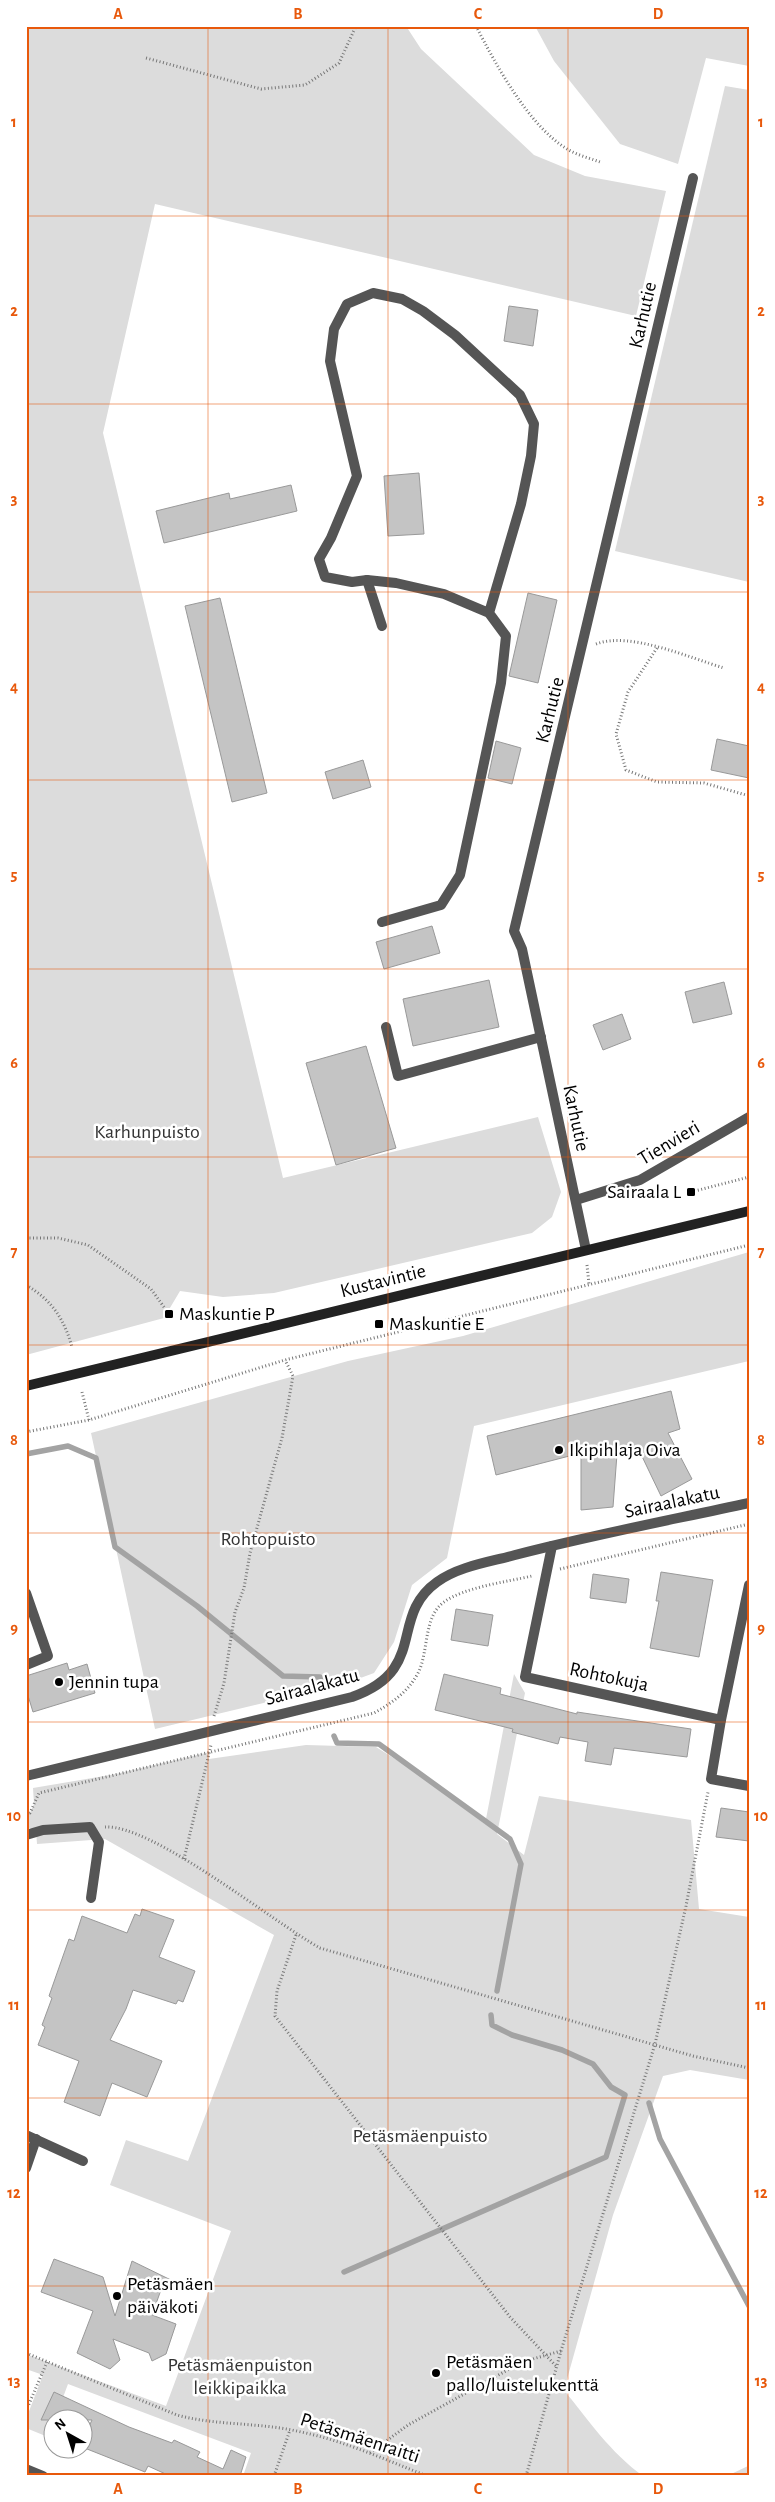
<svg xmlns="http://www.w3.org/2000/svg" width="775" height="2502" font-family="'Alegreya Sans',sans-serif">
<style>
.green{fill:#dcdcdc}
.lines{fill:none;stroke-linecap:round;stroke-linejoin:round}
.stream{stroke:#a3a3a3;stroke-width:5.5}
.building{fill:#c4c4c4;stroke:#999}
.path{stroke:#777;stroke-width:3;stroke-dasharray:1 2.5;stroke-linecap:butt}
.service{stroke:#555;stroke-width:10}
.minor{stroke:#555;stroke-width:10}
.tertiary{stroke:#555;stroke-width:10}
.secondary{stroke:#222;stroke-width:10}
.grid{fill:none;stroke:#e8590c;stroke-width:1;stroke-opacity:0.55}
.poi-dot{fill:#000;stroke:#fff;stroke-width:2}
.labels{text-anchor:middle;dominant-baseline:central;stroke-width:5;stroke-linejoin:round;paint-order:stroke}
.street-label{font-size:20px;fill:#000;stroke:#fff}
.park-label{font-size:20px;fill:#333;stroke:#fff}
.poi-label{font-size:20px;fill:#000;stroke:#fff;text-anchor:start}
.neatline{fill:none;stroke:#e8590c;stroke-width:2}
.grid-label{font-size:16px;text-anchor:middle;font-weight:bold;fill:#e8590c}
</style>
<rect width="100%" height="100%" fill="#fff"/>
<!-- green -->
<g class="green">
<path d="M 26,26 L 406,26 L 421,49 L 534,155 L 585,176 L 666,191 L 636,316 L 155,204 L 103,433 L 283,1178 L 538,1117 L 561,1192 L 552,1217 L 532,1233 L 274,1293 L 223,1297 L 180,1291 L 164,1318 L 26,1355 Z"/>
<path d="M 535,26 L 749,26 L 749,66 L 706,58 L 678,164 L 620,144 L 554,61 Z"/>
<path d="M 725,86 L 749,90 L 749,582 L 615,551 Z"/>
<path d="M 749,1252 L 749,1361 L 474,1426 L 447,1558 L 412,1585 L 394,1642 L 374,1673 L 347,1683 L 155,1729 L 91,1433 L 348,1361 L 463,1336 Z"/>
<path d="M 514,1674 L 525,1693 L 497,1834 L 524,1855 L 539,1796 L 691,1820 L 699,1909 L 749,1917 L 749,2080 L 690,2070 L 663,2076 L 613,2215 L 564,2390 C 588,2420 611,2453 643,2476 L 243,2476 L 251,2453 L 68,2384 L 55,2419 L 52,2420 L 48,2437 L 26,2428 L 26,2419 L 43,2375 L 26,2369 L 26,2354 L 166,2406 L 231,2231 L 110,2185 L 126,2140 L 188,2161 L 274,1935 L 105,1839 L 37,1844 L 36,1830 L 26,1827 L 26,1814 L 30,1813 L 34,1804 L 33,1788 L 116,1774 L 210,1752 L 209,1759 L 306,1745 L 376,1747 L 408,1767 L 485,1824 Z"/>
<path d="M 748,2466 L 749,2476 L 727,2476 Z"/>
</g>
<g class="lines">
<!-- stream -->
<g class="stream">
<path d="M 26,1454 L 68,1446 L 96,1458 L 115,1547 L 197,1606 L 283,1676 L 320,1677 L 326,1683"/>
<path d="M 334,1736 L 337,1743 L 379,1744 L 510,1839 L 521,1864 L 497,1991"/>
<path d="M 649,2103 L 660,2139 L 749,2306"/>
<path d="M 344,2272 L 606,2157 L 625,2095 L 611,2087 L 593,2064 L 562,2050 L 512,2035 L 492,2025 L 491,2015"/>
</g>
</g>
<!-- building -->
<g class="building">
<path d="M 509,306 L 538,310 L 533,346 L 504,341 Z"/>
<path d="M 419,473 L 424,534 L 388,536 L 384,476 Z"/>
<path d="M 291,485 L 297,511 L 164,543 L 156,511 L 229,493 L 230,499 Z"/>
<path d="M 528,593 L 557,600 L 538,683 L 509,676 Z"/>
<path d="M 220,598 L 267,793 L 232,802 L 185,606 Z"/>
<path d="M 717,739 L 749,746 L 749,778 L 711,770 Z"/>
<path d="M 496,741 L 521,748 L 512,784 L 488,778 Z"/>
<path d="M 363,760 L 371,787 L 333,799 L 325,772 Z"/>
<path d="M 432,926 L 440,953 L 384,969 L 376,942 Z"/>
<path d="M 489,980 L 499,1027 L 413,1046 L 403,999 Z"/>
<path d="M 724,982 L 732,1014 L 693,1023 L 685,992 Z"/>
<path d="M 622,1014 L 631,1039 L 603,1050 L 593,1025 Z"/>
<path d="M 366,1046 L 396,1148 L 336,1165 L 306,1063 Z"/>
<path d="M 671,1391 L 680,1429 L 668,1433 L 692,1479 L 661,1496 L 637,1446 L 617,1454 L 613,1507 L 581,1510 L 581,1453 L 496,1475 L 487,1436 Z"/>
<path d="M 661,1572 L 713,1580 L 699,1657 L 650,1648 L 659,1601 L 656,1601 Z"/>
<path d="M 593,1574 L 629,1579 L 626,1603 L 590,1598 Z"/>
<path d="M 456,1609 L 493,1615 L 488,1646 L 451,1640 Z"/>
<path d="M 67,1663 L 69,1670 L 87,1664 L 95,1693 L 33,1712 L 26,1689 L 26,1676 Z"/>
<path d="M 444,1674 L 501,1688 L 500,1694 L 577,1714 L 577,1712 L 691,1729 L 687,1757 L 614,1748 L 611,1765 L 585,1761 L 588,1742 L 560,1737 L 558,1744 L 512,1732 L 513,1729 L 435,1710 Z"/>
<path d="M 721,1808 L 749,1812 L 749,1841 L 716,1837 Z"/>
<path d="M 142,1909 L 174,1920 L 159,1957 L 195,1971 L 183,2002 L 178,2000 L 176,2004 L 133,1990 L 126,2009 L 110,2040 L 162,2061 L 147,2097 L 112,2083 L 100,2116 L 64,2102 L 79,2061 L 38,2045 L 45,2027 L 42,2025 L 52,1998 L 49,1996 L 69,1939 L 74,1941 L 82,1916 L 127,1933 L 135,1914 L 140,1916 Z"/>
<path d="M 54,2259 L 103,2277 L 115,2316 L 132,2261 L 175,2282 L 162,2287 L 152,2315 L 176,2324 L 166,2354 L 152,2361 L 149,2353 L 113,2339 L 120,2360 L 110,2369 L 77,2353 L 93,2311 L 41,2292 Z"/>
<path d="M 54,2392 L 129,2427 L 172,2443 L 174,2440 L 200,2452 L 197,2457 L 223,2469 L 231,2450 L 246,2457 L 240,2476 L 170,2476 L 148,2466 L 145,2472 L 82,2447 L 82,2441 L 92,2420 L 41,2420 Z"/>
</g>
<g class="lines">
<!-- path -->
<g class="path">
<path d="M 476,26 C 496,65 529,126 567,149 C 577,155 589,158 600,162"/>
<path d="M 146,58 L 261,89 L 305,85 L 339,63 L 356,26"/>
<path d="M 596,644 C 630,631 690,658 724,668"/>
<path d="M 657,648 L 628,692 L 616,734 L 626,770 L 657,782 L 704,783 L 746,795"/>
<path d="M 691,1192 L 749,1177"/>
<path d="M 26,1238 L 58,1238 L 88,1245 L 151,1289 L 169,1314"/>
<path d="M 587,1265 L 589,1284"/>
<path d="M 26,1285 C 52,1300 64,1319 72,1347"/>
<path d="M 82,1392 L 89,1420"/>
<path d="M 26,1432 L 89,1420 L 285,1360 L 749,1245"/>
<path d="M 560,1569 L 749,1524"/>
<path d="M 214,1716 L 224,1683 L 235,1612 L 244,1588 L 250,1553 L 282,1438 L 293,1376 L 285,1360"/>
<path d="M 26,1814 L 30,1813 L 39,1793 L 374,1713 C 392,1703 408,1692 418,1673 C 429,1652 423,1617 444,1602 C 465,1587 506,1582 532,1576"/>
<path d="M 105,1827 C 152,1824 273,1922 320,1948 L 693,2056 L 749,2068"/>
<path d="M 184,1859 L 211,1745"/>
<path d="M 296,1935 L 277,1991 L 275,2016 L 510,2317 L 556,2366"/>
<path d="M 26,2353 L 177,2415 C 217,2426 260,2422 301,2432 C 345,2441 386,2460 427,2476"/>
<path d="M 26,2411 L 47,2362"/>
<path d="M 370,2453 L 408,2425 L 522,2362 L 561,2351"/>
<path d="M 274,2476 L 290,2430"/>
<path d="M 526,2476 L 561,2351 L 655,2044 L 686,1906 L 708,1792"/>
</g>
<!-- service -->
<g class="service">
<path d="M 367,580 L 382,626"/>
<path d="M 382,922 L 441,905 L 460,875 L 501,683 L 506,636 L 489,613 L 444,594 L 396,583 L 367,580 L 352,582 L 325,577 L 319,559 L 331,538 L 357,476 L 330,361 L 334,329 L 347,304 L 373,293 L 402,299 L 423,311 L 455,335 L 520,395 L 534,424 L 531,456 L 521,504 L 489,613"/>
<path d="M 386,1027 L 398,1076 L 541,1037"/>
<path d="M 26,1593 L 48,1656 L 26,1665"/>
<path d="M 721,1720 L 749,1585"/>
<path d="M 26,1835 L 43,1830 L 90,1827 L 99,1842 L 91,1898"/>
<path d="M 26,2168 L 36,2139"/>
</g>
<!-- minor -->
<g class="minor">
<path d="M 576,1200 L 640,1180 L 749,1117"/>
<path d="M 586,1250 L 522,949 L 514,931 L 693,178"/>
<path d="M 552,1546 L 525,1677 L 721,1720 L 711,1779 L 749,1786"/>
<path d="M 26,2135 L 83,2161"/>
<path d="M 26,2469 L 43,2476"/>
</g>
<!-- tertiary -->
<path class="tertiary" d="M 26,1776 L 352,1697 C 429,1670 388,1617 437,1582 C 459,1566 490,1562 515,1555 C 592,1535 671,1520 749,1503"/>
<!-- secondary -->
<path class="secondary" d="M 26,1386 L 749,1211"/>
</g>
<!-- grid -->
<path class="grid" d="M 208,26 L 208,2476M 388,26 L 388,2476M 568,26 L 568,2476M 26,216 L 749,216M 26,404 L 749,404M 26,592 L 749,592M 26,780 L 749,780M 26,969 L 749,969M 26,1157 L 749,1157M 26,1345 L 749,1345M 26,1533 L 749,1533M 26,1722 L 749,1722M 26,1910 L 749,1910M 26,2098 L 749,2098M 26,2286 L 749,2286"/>
<!-- markers -->
<g class="poi-dot">
<rect x="686" y="1187" width="10" height="10" rx="2.5"/>
<rect x="164" y="1309" width="10" height="10" rx="2.5"/>
<rect x="374" y="1319" width="10" height="10" rx="2.5"/>
<circle cx="559" cy="1450" r="5"/>
<circle cx="59" cy="1682" r="5"/>
<circle cx="117" cy="2296" r="5"/>
<circle cx="436" cy="2373" r="5"/>
</g>
<g class="labels">
<!-- street labels -->
<g class="street-label">
<text transform="translate(643 315) rotate(-77)">Karhutie</text>
<text transform="translate(550 710) rotate(-76)">Karhutie</text>
<text transform="translate(576 1118) rotate(78)">Karhutie</text>
<text transform="translate(669 1143) rotate(-31)">Tienvieri</text>
<text transform="translate(383 1281) rotate(-14)">Kustavintie</text>
<text transform="translate(672 1502) rotate(-12)">Sairaalakatu</text>
<text transform="translate(609 1677) rotate(12)">Rohtokuja</text>
<text transform="translate(312 1687) rotate(-15)">Sairaalakatu</text>
<text transform="translate(360 2438) rotate(18)">Petäsmäenraitti</text>
</g>
<!-- park labels -->
<g class="park-label">
<text x="147" y="1132">Karhunpuisto</text>
<text x="268" y="1539">Rohtopuisto</text>
<text x="420" y="2136">Petäsmäenpuisto</text>
<text x="240" y="2365">Petäsmäenpuiston<tspan x="240" dy="23">leikkipaikka</tspan></text>
</g>
<!-- poi labels -->
<g class="poi-label">
<text x="681" y="1192" text-anchor="end">Sairaala L</text>
<text x="179" y="1314">Maskuntie P</text>
<text x="389" y="1324">Maskuntie E</text>
<text x="569" y="1450">Ikipihlaja Oiva</text>
<text x="69" y="1682">Jennin tupa</text>
<text x="127" y="2284">Petäsmäen<tspan x="127" dy="23">päiväkoti</tspan></text>
<text x="446" y="2362">Petäsmäen<tspan x="446" dy="23">pallo/luistelukenttä</tspan></text>
</g>
</g>
<!-- border -->
<rect width="775" height="2502" fill="none" stroke="#ffffff" stroke-width="55"/>
<!-- north arrow -->
<g transform="translate(68 2434) rotate(321)"><circle r="24" fill="#ffffff" stroke="#999999"/>
<path d="M0-4L9 19L0 12L-9 19Z" fill="#000000"/>
<text y="-8" font-size="14" font-weight="bold" text-anchor="middle" fill="#000000">N</text>
</g>
<rect x="28" y="28" width="720" height="2446" class="neatline"/>
<g class="grid-label">
<text x="118" y="19">A</text>
<text x="298" y="19">B</text>
<text x="478" y="19">C</text>
<text x="658" y="19">D</text>
<text x="14" y="127">1</text>
<text x="761" y="127">1</text>
<text x="14" y="316">2</text>
<text x="761" y="316">2</text>
<text x="14" y="504">3</text>
<text x="761" y="504">3</text>
<text x="14" y="692">4</text>
<text x="761" y="692">4</text>
<text x="14" y="880">5</text>
<text x="761" y="880">5</text>
<text x="14" y="1068">6</text>
<text x="761" y="1068">6</text>
<text x="14" y="1257">7</text>
<text x="761" y="1257">7</text>
<text x="14" y="1445">8</text>
<text x="761" y="1445">8</text>
<text x="14" y="1633">9</text>
<text x="761" y="1633">9</text>
<text x="14" y="1821">10</text>
<text x="761" y="1821">10</text>
<text x="14" y="2010">11</text>
<text x="761" y="2010">11</text>
<text x="14" y="2198">12</text>
<text x="761" y="2198">12</text>
<text x="14" y="2386">13</text>
<text x="761" y="2386">13</text>
<text x="118" y="2494">A</text>
<text x="298" y="2494">B</text>
<text x="478" y="2494">C</text>
<text x="658" y="2494">D</text>
</g>
</svg>
